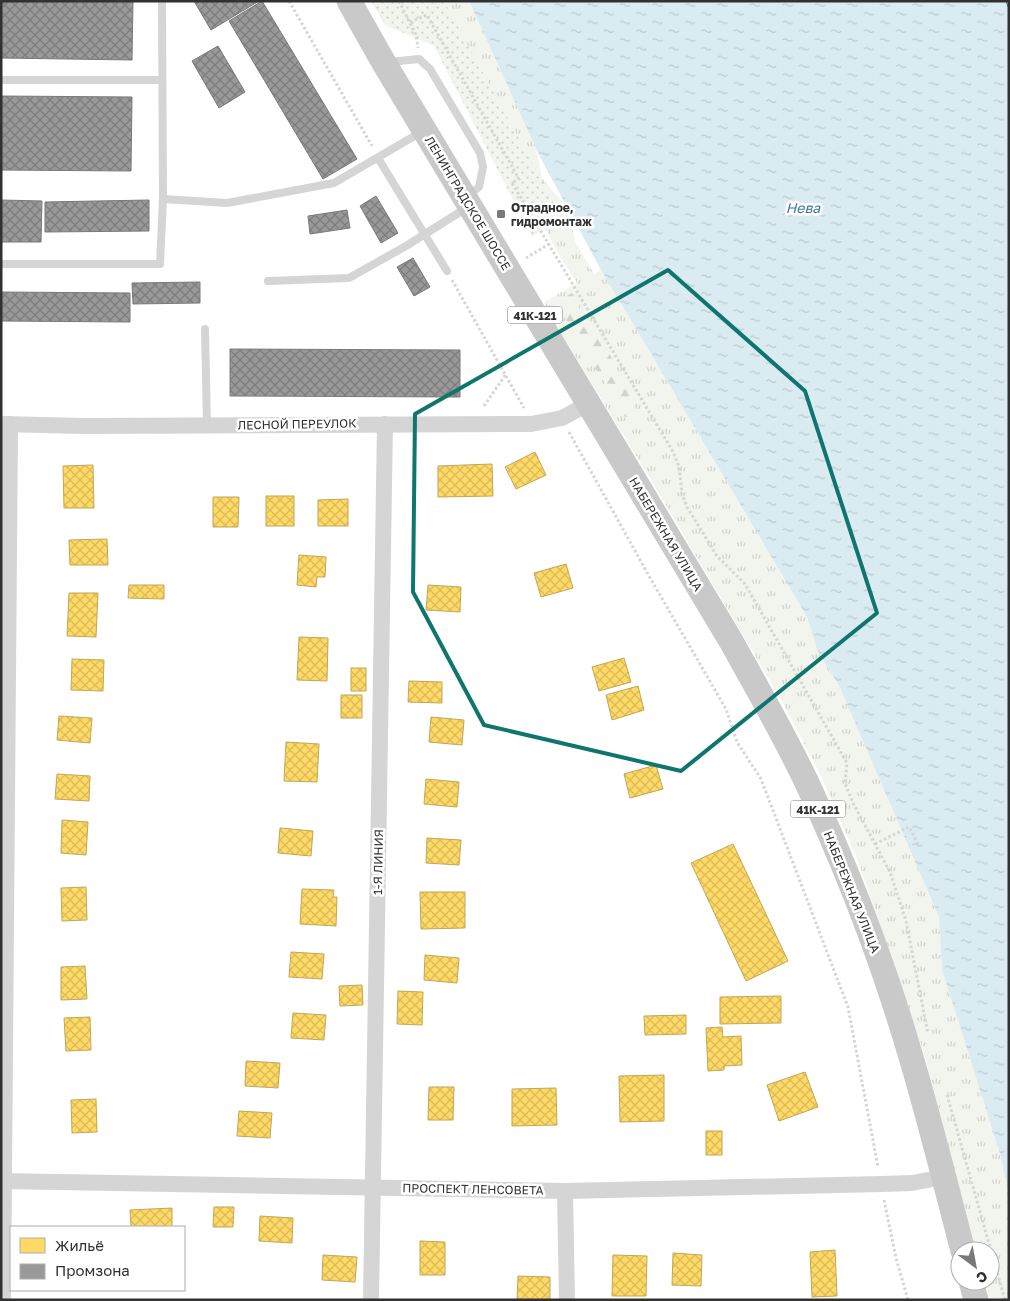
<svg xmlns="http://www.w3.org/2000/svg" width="1010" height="1301" font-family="'Golos Text',sans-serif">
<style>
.grass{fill:url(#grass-tufts)}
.forest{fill:url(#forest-firs)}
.park{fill:url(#park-dots)}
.water{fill:url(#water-ripples)}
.homes{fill:url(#homes-cross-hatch);stroke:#c1a756}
.industry{fill:url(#industry-cross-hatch);stroke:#7a7a7a}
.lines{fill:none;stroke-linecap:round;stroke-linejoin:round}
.ferry{stroke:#3e7894;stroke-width:1;stroke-dasharray:6 5;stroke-linecap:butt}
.path{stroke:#d5d5d5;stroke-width:3;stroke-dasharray:2.5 2.5;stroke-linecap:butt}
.lane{stroke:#d5d5d5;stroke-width:8}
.street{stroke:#d5d5d5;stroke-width:16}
.primary{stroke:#c9c9c9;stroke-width:25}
.marked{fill:none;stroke:#0f766e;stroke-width:4;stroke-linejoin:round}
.poi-dot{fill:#797979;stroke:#fff;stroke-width:2}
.labels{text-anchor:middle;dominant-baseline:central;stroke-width:5;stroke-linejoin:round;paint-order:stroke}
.shield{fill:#fff;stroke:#6f6f6f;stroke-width:1}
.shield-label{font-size:11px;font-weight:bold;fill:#313131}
.street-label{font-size:12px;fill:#313131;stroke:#fff}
.poi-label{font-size:12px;font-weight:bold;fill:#313131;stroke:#fff;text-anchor:start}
.water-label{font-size:14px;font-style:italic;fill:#3e7894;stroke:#fff}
</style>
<defs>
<pattern id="grass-tufts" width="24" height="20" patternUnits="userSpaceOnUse" patternTransform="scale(1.25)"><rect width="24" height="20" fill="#f2f5ed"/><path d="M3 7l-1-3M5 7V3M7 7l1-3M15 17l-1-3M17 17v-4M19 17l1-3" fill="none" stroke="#d0d2cc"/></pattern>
<pattern id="forest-firs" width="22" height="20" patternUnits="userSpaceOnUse" patternTransform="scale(1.25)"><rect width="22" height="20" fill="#f2f5ed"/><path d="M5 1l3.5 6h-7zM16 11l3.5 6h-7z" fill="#d0d2cc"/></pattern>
<pattern id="park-dots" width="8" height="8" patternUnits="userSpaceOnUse" patternTransform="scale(1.25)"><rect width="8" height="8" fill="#f2f5ed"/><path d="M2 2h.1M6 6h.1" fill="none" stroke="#d0d2cc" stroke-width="1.8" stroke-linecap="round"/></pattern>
<pattern id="water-ripples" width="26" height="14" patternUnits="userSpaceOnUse" patternTransform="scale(1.25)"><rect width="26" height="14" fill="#dbebf2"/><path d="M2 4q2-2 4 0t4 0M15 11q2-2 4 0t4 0" fill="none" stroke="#bccad0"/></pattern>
<pattern id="homes-cross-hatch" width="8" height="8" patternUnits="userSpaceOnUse" patternTransform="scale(1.25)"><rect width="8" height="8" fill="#ffd966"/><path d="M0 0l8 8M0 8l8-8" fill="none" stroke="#dbbb59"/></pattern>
<pattern id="industry-cross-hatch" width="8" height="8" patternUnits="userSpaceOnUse" patternTransform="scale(1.25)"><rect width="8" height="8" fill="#999"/><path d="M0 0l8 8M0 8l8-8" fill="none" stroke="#7d7d7d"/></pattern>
</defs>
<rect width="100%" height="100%" fill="#fff"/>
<!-- grass -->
<path class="grass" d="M 442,1 L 469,1 L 536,147 L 542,178 L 567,208 L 575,241 L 594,274 L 601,270 L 807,617 L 817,650 L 840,688 L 939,917 L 942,970 L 1001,1157 L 1009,1196 L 1009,1300 L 990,1300 L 985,1281 L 990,1281 L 990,1251 L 976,1251 L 924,1053 L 858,861 L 822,778 L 782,701 L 657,490 L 552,318 L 544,302 L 577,283 L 555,248 L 539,215 Z"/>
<!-- forest -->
<path class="forest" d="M 572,293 L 579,300 L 579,309 L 593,325 L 594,333 L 614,361 L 615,371 C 627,381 631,396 635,411 L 632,417 L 625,417 C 622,413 618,409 615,405 C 612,400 612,395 609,390 C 600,373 560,321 562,303 C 563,296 568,296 572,293 Z"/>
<!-- park -->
<path class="park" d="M 371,1 L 444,1 L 561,216 L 532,237 L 434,46 L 385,25 Z"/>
<!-- water -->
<path class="water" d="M 469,1 L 1009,1 L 1009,1196 L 1001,1157 L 942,970 L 939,917 L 840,688 L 817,650 L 807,617 L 601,270 L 540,157 Z"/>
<!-- homes -->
<g class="homes">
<path d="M 535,452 L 546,475 L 516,489 L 505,467 Z"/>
<path d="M 492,464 L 493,496 L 438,497 L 438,466 Z"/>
<path d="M 93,465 L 94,508 L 64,508 L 63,466 Z"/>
<rect x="266" y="496" width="28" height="30"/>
<path d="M 213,497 L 239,497 L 238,527 L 213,527 Z"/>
<path d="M 348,499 L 348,526 L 318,526 L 318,500 Z"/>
<path d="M 107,539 L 108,565 L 70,565 L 69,540 Z"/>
<path d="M 299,555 L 326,557 L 325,577 L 317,577 L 316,587 L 297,585 Z"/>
<path d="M 566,564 L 573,588 L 541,597 L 534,573 Z"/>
<path d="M 129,585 L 164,585 L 164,599 L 128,598 Z"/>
<path d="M 428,585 L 461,587 L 460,612 L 426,610 Z"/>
<path d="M 69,593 L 98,593 L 96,637 L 67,636 Z"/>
<path d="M 299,637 L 328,638 L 327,681 L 297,680 Z"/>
<path d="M 624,658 L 631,682 L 599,691 L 592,667 Z"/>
<path d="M 72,659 L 104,660 L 103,691 L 71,690 Z"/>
<rect x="351" y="668" width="15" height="23"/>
<path d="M 409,681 L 442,682 L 442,703 L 408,702 Z"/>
<path d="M 638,686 L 644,710 L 612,720 L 606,695 Z"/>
<rect x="341" y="695" width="21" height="23"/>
<path d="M 59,716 L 92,718 L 90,743 L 57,740 Z"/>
<path d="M 431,717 L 464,720 L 462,745 L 429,742 Z"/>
<path d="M 286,742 L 319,744 L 317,782 L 284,781 Z"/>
<path d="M 656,765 L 663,789 L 630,798 L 624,774 Z"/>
<path d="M 57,774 L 90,776 L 89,801 L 55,799 Z"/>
<path d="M 426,779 L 459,782 L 457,807 L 424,804 Z"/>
<path d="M 62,820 L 88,822 L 86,855 L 61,853 Z"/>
<path d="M 280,828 L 313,831 L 311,856 L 278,853 Z"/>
<path d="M 427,838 L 461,840 L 459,865 L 426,863 Z"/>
<path d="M 733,844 L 788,961 L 746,981 L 691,863 Z"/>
<path d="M 86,887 L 87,920 L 62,921 L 61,888 Z"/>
<path d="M 302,889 L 334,890 L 333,897 L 337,897 L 336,926 L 300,924 Z"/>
<path d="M 420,892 L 465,892 L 465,928 L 421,929 Z"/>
<path d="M 291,952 L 324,954 L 322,979 L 289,977 Z"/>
<path d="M 425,955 L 459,958 L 457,983 L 424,980 Z"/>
<path d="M 85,966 L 87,999 L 61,1000 L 61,967 Z"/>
<path d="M 362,985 L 363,1005 L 340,1006 L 339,986 Z"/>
<path d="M 398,991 L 423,992 L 422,1025 L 397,1024 Z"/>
<path d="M 781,996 L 781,1023 L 720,1024 L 720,997 Z"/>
<path d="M 293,1013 L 326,1015 L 324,1040 L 291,1038 Z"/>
<path d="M 686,1015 L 686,1034 L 645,1035 L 644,1016 Z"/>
<path d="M 90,1017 L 91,1050 L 66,1051 L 64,1018 Z"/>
<path d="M 722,1027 L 723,1037 L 741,1036 L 742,1065 L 724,1066 L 724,1070 L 708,1071 L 706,1028 Z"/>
<path d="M 246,1061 L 280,1063 L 278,1088 L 245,1086 Z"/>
<path d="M 805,1072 L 818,1107 L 779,1121 L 767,1085 Z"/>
<path d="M 664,1075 L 664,1121 L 620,1122 L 619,1076 Z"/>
<path d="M 429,1087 L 454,1087 L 453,1120 L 428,1120 Z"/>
<path d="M 556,1088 L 557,1125 L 512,1126 L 512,1089 Z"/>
<path d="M 96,1099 L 97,1132 L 72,1133 L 71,1100 Z"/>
<path d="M 239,1111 L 272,1113 L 270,1138 L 237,1136 Z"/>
<rect x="706" y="1131" width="16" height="24"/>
<path d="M 214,1207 L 234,1207 L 233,1227 L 213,1227 Z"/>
<path d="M 172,1208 L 172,1227 L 131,1227 L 130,1210 Z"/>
<path d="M 260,1216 L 293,1218 L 292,1243 L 259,1241 Z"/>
<path d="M 420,1241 L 445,1242 L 445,1275 L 420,1275 Z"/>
<path d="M 835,1250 L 837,1296 L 812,1297 L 810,1252 Z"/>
<path d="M 673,1253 L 702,1255 L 701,1286 L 672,1285 Z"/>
<path d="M 323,1255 L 357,1257 L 355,1282 L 322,1280 Z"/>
<path d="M 613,1255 L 647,1256 L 646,1296 L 612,1296 Z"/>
<path d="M 518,1276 L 550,1277 L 550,1300 L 517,1300 Z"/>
</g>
<!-- industry -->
<g class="industry">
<path d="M 1,1 L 133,1 L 132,60 L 1,58 Z"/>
<path d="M 194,1 L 259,1 L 211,30 Z"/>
<path d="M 262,1 L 357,159 L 323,179 L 229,21 Z"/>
<path d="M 218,46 L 245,92 L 219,108 L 192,61 Z"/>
<path d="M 1,96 L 132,97 L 131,171 L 1,170 Z"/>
<path d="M 376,196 L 398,233 L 381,243 L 360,206 Z"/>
<path d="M 1,200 L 42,201 L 41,242 L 1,242 Z"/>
<path d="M 149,200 L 149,231 L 45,232 L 45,202 Z"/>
<path d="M 347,210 L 350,228 L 310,234 L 308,216 Z"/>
<path d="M 413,258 L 430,287 L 414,296 L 397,267 Z"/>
<path d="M 200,282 L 200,303 L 133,304 L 132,283 Z"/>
<path d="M 1,292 L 130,293 L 130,322 L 1,321 Z"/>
<path d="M 230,349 L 460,350 L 460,397 L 230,396 Z"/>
</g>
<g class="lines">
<!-- ferry -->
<path class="ferry" d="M 1006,1 L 1009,10"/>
<!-- path -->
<g class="path">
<path d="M 289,1 L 372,146"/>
<path d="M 399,1 L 416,35 L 418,48"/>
<path d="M 410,22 L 427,15 L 519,179 L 512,183 L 672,450 L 679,466 L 682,494 L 687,507 L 717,556 L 745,584 L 847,763 L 845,783 L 853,803 L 890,872 L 906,921 L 928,1034"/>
<path d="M 526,258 L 549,244"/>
<path d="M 452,280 L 524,408"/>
<path d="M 484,406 L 506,374"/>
<path d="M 569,432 L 649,576 L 726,709 L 737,742 L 761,779 L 848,1007 L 878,1167"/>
<path d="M 875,844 L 909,827 L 919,846"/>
<path d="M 947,1095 L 1005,1300"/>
<path d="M 884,1200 L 896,1258 L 908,1300"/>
</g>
<!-- lane -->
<g class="lane">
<path d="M 162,1 L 163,199 L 227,203 L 334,183 L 423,131"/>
<path d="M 389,62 L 419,59 L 430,69 L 480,153 L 483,167 L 479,187 L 469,195"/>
<path d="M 1,80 L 162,80"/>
<path d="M 378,158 L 447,271"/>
<path d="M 1,264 L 160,264 L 163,199"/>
<path d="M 268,281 L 349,278 L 406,246 L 468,207"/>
<path d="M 205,329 L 207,425"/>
</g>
<!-- street -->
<g class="street">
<path d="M 1,424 L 84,426 L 531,424 L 562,418 L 588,404"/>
<path d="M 1,1181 L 565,1191 L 881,1184 L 912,1183 L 943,1177"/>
<path d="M 565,1191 L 567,1300"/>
<path d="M 3,1300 L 10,424"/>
<path d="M 371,1300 L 385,424"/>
</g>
<!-- primary -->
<g class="primary">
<path d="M 349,1 L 384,63 L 731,641 C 757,688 785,736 808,785 C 848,871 884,965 911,1057 C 930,1121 946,1186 963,1251"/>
<path d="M 971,1281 L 976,1300"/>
</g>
</g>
<!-- marked area -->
<path class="marked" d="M 668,270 L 805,391 L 877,613 L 681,771 L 484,725 L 413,592 L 415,414 Z"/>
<!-- markers -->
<rect class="poi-dot" x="496" y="209" width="10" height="10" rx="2.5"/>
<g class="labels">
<!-- shield labels -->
<g class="shield">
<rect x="507.5" y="306.5" width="55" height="17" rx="4"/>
<rect x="790.5" y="800.5" width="55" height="17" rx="4"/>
</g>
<g class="shield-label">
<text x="535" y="315">41К-121</text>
<text x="818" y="809">41К-121</text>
</g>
<!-- street labels -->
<g class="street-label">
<text transform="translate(468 203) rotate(59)">ЛЕНИНГРАДСКОЕ ШОССЕ</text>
<text transform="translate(297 424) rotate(-1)">ЛЕСНОЙ ПЕРЕУЛОК</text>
<text transform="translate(666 534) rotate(59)">НАБЕРЕЖНАЯ УЛИЦА</text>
<text transform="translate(378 862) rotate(-89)">1-Я ЛИНИЯ</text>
<text transform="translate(852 892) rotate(68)">НАБЕРЕЖНАЯ УЛИЦА</text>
<text transform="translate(473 1189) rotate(1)">ПРОСПЕКТ ЛЕНСОВЕТА</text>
</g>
<!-- poi labels -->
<g class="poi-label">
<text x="511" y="207">Отрадное,<tspan x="511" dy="14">гидромонтаж</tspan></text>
</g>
<!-- water labels -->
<g class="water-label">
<text x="803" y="207">Нева</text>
</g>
</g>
<!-- border -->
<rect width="1010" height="1301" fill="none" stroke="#313131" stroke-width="5"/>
<!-- legend -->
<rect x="10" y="1226" width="175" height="65" fill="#ffffff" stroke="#adadad"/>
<rect x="20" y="1238" width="25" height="15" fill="#ffd966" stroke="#adadad"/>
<text x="55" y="1251" font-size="15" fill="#313131">Жильё</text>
<rect x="20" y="1264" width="25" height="15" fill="#999999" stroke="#adadad"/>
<text x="55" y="1276" font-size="15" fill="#313131">Промзона</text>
<!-- north arrow -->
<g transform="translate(975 1266) rotate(148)"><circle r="24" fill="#ffffff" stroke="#adadad"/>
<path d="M0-4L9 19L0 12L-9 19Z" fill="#797979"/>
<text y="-8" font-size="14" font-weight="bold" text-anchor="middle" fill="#313131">С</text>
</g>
</svg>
